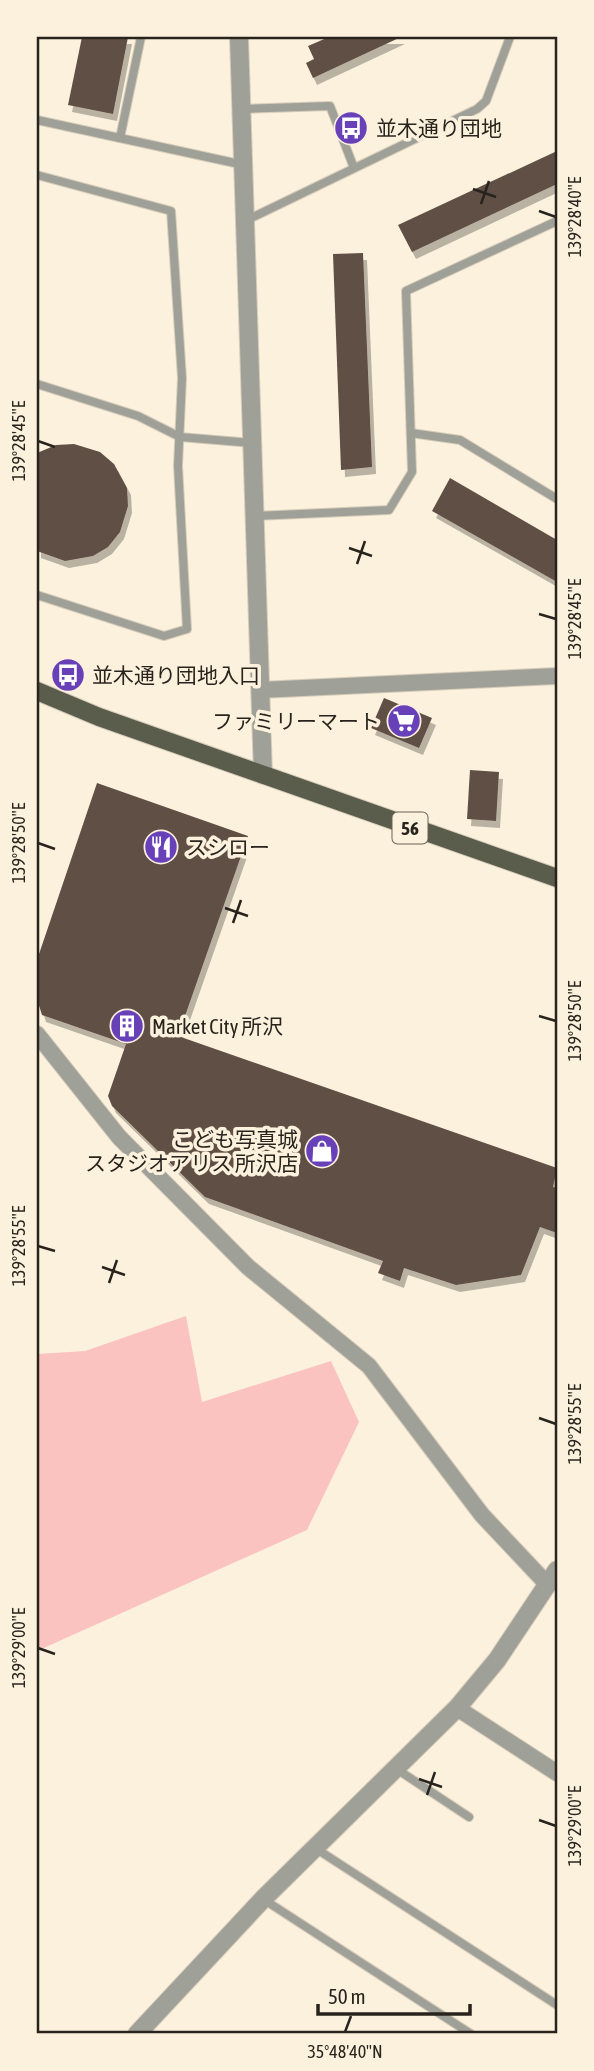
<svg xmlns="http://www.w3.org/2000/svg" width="594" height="2071" font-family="'Asap Condensed','Noto Sans JP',sans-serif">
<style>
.green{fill:#fbc3bf}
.building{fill:#614f44;filter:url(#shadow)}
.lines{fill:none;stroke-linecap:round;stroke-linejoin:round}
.service-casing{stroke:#d6ccba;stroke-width:10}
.minor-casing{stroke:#d6ccba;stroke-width:18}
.tertiary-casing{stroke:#d6ccba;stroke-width:20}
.primary-casing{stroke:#d6ccba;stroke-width:20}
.service{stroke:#9fa097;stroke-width:8}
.minor{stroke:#9fa097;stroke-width:16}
.tertiary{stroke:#9fa097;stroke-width:18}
.primary{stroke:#5a5c4c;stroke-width:18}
.ticks{fill:none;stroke:#28241d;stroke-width:2.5}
.labels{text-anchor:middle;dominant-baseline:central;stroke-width:7;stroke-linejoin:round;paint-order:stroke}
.shield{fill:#fcf1dd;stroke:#686257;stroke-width:2}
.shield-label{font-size:19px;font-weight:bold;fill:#28241d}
.poi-label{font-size:21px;fill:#28241d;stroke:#fcf1dd;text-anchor:start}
.neatline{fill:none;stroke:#28241d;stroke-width:2.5}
.ticks-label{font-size:18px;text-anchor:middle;fill:#28241d}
</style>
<defs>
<filter id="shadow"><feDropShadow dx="4" dy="7" stdDeviation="0" flood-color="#0004"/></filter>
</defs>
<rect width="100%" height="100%" fill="#fcf1dd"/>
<!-- green -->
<path class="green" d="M 186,1316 L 202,1402 L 331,1361 L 359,1422 L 307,1530 L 37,1651 L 37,1354 L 85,1351 Z"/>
<!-- building -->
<g class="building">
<path d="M 82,37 L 128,37 L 113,114 L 68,105 Z"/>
<path d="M 329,37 L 401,37 L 313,78 L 306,63 L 314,59 L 308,46 Z"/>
<path d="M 557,151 L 557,184 L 412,252 L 398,225 Z"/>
<path d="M 363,253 L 372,467 L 341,470 L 333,254 Z"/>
<path d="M 74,444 L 100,452 L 114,464 L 127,488 L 128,506 L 120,532 L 108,547 L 93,556 L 65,561 L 37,551 L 37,453 L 56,445 Z"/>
<path d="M 450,478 L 557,540 L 557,582 L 432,511 Z"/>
<path d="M 384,698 L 432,718 L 419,748 L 371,728 Z"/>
<path d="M 470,770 L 499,772 L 496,821 L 467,819 Z"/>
<path d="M 97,783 L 248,836 L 178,1036 L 557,1168 L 553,1187 L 557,1188 L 557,1233 L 540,1227 L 521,1275 L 456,1285 L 404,1268 L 400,1281 L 378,1273 L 383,1261 L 205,1197 L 112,1106 L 108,1096 L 126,1044 L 42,1015 L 37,999 L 37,960 Z"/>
</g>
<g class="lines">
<!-- service casing -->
<g class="service-casing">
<g id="service">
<path d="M 242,109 L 330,106 L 354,168"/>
<path d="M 37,120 L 244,165"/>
<path d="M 120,138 L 141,37"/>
<path d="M 37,175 L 171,211 L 182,378 L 178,466 L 187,629 L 164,636 L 37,595"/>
<path d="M 247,220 L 477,109 L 486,101 L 510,37"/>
<path d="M 37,384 L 138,416 L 180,437 L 252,443"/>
<path d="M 411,433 L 460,440 L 557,499"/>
<path d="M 255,516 L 389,510 L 412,472 L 406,291 L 557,221"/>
<path d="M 395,1768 L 469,1817"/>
<path d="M 315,1848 L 557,2005"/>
<path d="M 263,1899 L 471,2034"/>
</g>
</g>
<!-- minor casing -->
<g class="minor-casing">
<g id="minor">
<path d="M 260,690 L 557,676"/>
<path d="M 37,1034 L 119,1137 L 248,1267 L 369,1366 L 482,1515 L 547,1584"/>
<path d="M 457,1708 L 557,1773"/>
</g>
</g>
<!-- tertiary casing -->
<g class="tertiary-casing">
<g id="tertiary">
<path d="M 239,37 L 263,775"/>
<path d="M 137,2034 L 263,1899 L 457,1708 L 497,1660 L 557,1570"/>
</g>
</g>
<!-- primary casing -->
<g class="primary-casing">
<path id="primary" d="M 37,691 L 99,717 L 557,878"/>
</g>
<!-- service -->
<use href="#service" class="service"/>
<!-- minor -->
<use href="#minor" class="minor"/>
<!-- tertiary -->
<use href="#tertiary" class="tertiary"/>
<!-- primary -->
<use href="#primary" class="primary"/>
</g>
<!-- ticks -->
<path class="ticks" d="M 473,189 L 496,197M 481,204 L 489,181M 539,211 L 556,217M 38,441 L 55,447M 349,548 L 372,556M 357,564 L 365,541M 539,614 L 556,619M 38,843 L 55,849M 225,908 L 248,916M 233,923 L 241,900M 539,1016 L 556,1021M 38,1246 L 55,1251M 102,1267 L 125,1275M 109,1283 L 117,1260M 539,1418 L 556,1424M 38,1648 L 55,1654M 419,1779 L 442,1787M 427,1795 L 435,1772M 539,1820 L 556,1826M 345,2032 L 351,2016"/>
<!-- icons -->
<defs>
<g id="bus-disc" transform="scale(1.75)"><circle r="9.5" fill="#6841b9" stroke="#fcf1dd"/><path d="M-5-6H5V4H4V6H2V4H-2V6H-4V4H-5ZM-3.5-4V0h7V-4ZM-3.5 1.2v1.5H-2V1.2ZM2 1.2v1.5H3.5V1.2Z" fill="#fff"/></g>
<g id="supermarket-disc" transform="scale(1.75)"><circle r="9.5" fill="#6841b9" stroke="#fcf1dd"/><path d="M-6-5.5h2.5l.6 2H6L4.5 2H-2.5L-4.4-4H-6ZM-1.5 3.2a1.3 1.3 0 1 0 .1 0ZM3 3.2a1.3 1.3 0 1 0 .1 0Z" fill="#fff"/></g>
<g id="restaurant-disc" transform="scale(1.75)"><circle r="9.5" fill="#6841b9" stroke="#fcf1dd"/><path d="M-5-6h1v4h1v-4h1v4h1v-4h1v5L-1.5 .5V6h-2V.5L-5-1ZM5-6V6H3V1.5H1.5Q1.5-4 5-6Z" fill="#fff"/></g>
<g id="building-disc" transform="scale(1.75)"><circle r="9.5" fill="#6841b9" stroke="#fcf1dd"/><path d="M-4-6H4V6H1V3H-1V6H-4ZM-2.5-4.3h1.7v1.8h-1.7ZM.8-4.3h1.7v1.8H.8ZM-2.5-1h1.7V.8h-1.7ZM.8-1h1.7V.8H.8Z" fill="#fff"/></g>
<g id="shop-disc" transform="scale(1.75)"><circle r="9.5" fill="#6841b9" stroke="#fcf1dd"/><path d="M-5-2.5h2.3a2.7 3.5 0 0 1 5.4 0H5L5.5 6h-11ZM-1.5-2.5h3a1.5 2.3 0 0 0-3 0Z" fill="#fff"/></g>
</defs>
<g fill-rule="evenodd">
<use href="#bus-disc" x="351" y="128"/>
<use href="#bus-disc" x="68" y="675"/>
<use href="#supermarket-disc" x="404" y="721"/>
<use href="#restaurant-disc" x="161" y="847"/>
<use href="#building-disc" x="127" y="1026"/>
<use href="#shop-disc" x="322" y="1151"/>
</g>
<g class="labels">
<!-- shield labels -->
<rect class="shield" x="392.5" y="812.5" width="35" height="31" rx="5"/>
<g class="shield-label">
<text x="410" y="828">56</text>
</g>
<!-- poi labels -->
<g class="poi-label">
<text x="376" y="128">並木通り団地</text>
<text x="92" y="675">並木通り団地入口</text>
<text x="380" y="721" text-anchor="end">ファミリーマート</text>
<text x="186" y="847">スシロー</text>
<text x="152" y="1026">Market City 所沢</text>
<text x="298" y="1139" text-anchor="end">こども写真城<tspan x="298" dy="24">スタジオアリス 所沢店</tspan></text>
</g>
</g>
<!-- border -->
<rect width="594" height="2071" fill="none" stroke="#fcf1dd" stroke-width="77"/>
<!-- scale -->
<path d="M318 2004v10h152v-10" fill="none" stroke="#28241d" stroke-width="3.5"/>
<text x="328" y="2004" font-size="21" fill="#28241d" stroke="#fcf1dd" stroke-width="5" paint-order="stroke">50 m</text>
<rect x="38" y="38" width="518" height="1994" class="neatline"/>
<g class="ticks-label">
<text transform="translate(575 217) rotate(-90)" y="6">139°28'40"E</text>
<text transform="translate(19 441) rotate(-90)" y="6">139°28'45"E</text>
<text transform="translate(575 619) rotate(-90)" y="6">139°28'45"E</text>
<text transform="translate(19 843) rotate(-90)" y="6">139°28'50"E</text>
<text transform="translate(575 1021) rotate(-90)" y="6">139°28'50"E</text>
<text transform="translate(19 1246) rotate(-90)" y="6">139°28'55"E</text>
<text transform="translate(575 1424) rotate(-90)" y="6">139°28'55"E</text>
<text transform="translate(19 1648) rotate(-90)" y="6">139°29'00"E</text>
<text transform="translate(575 1826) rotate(-90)" y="6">139°29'00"E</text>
<text x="345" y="2058">35°48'40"N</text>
</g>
</svg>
